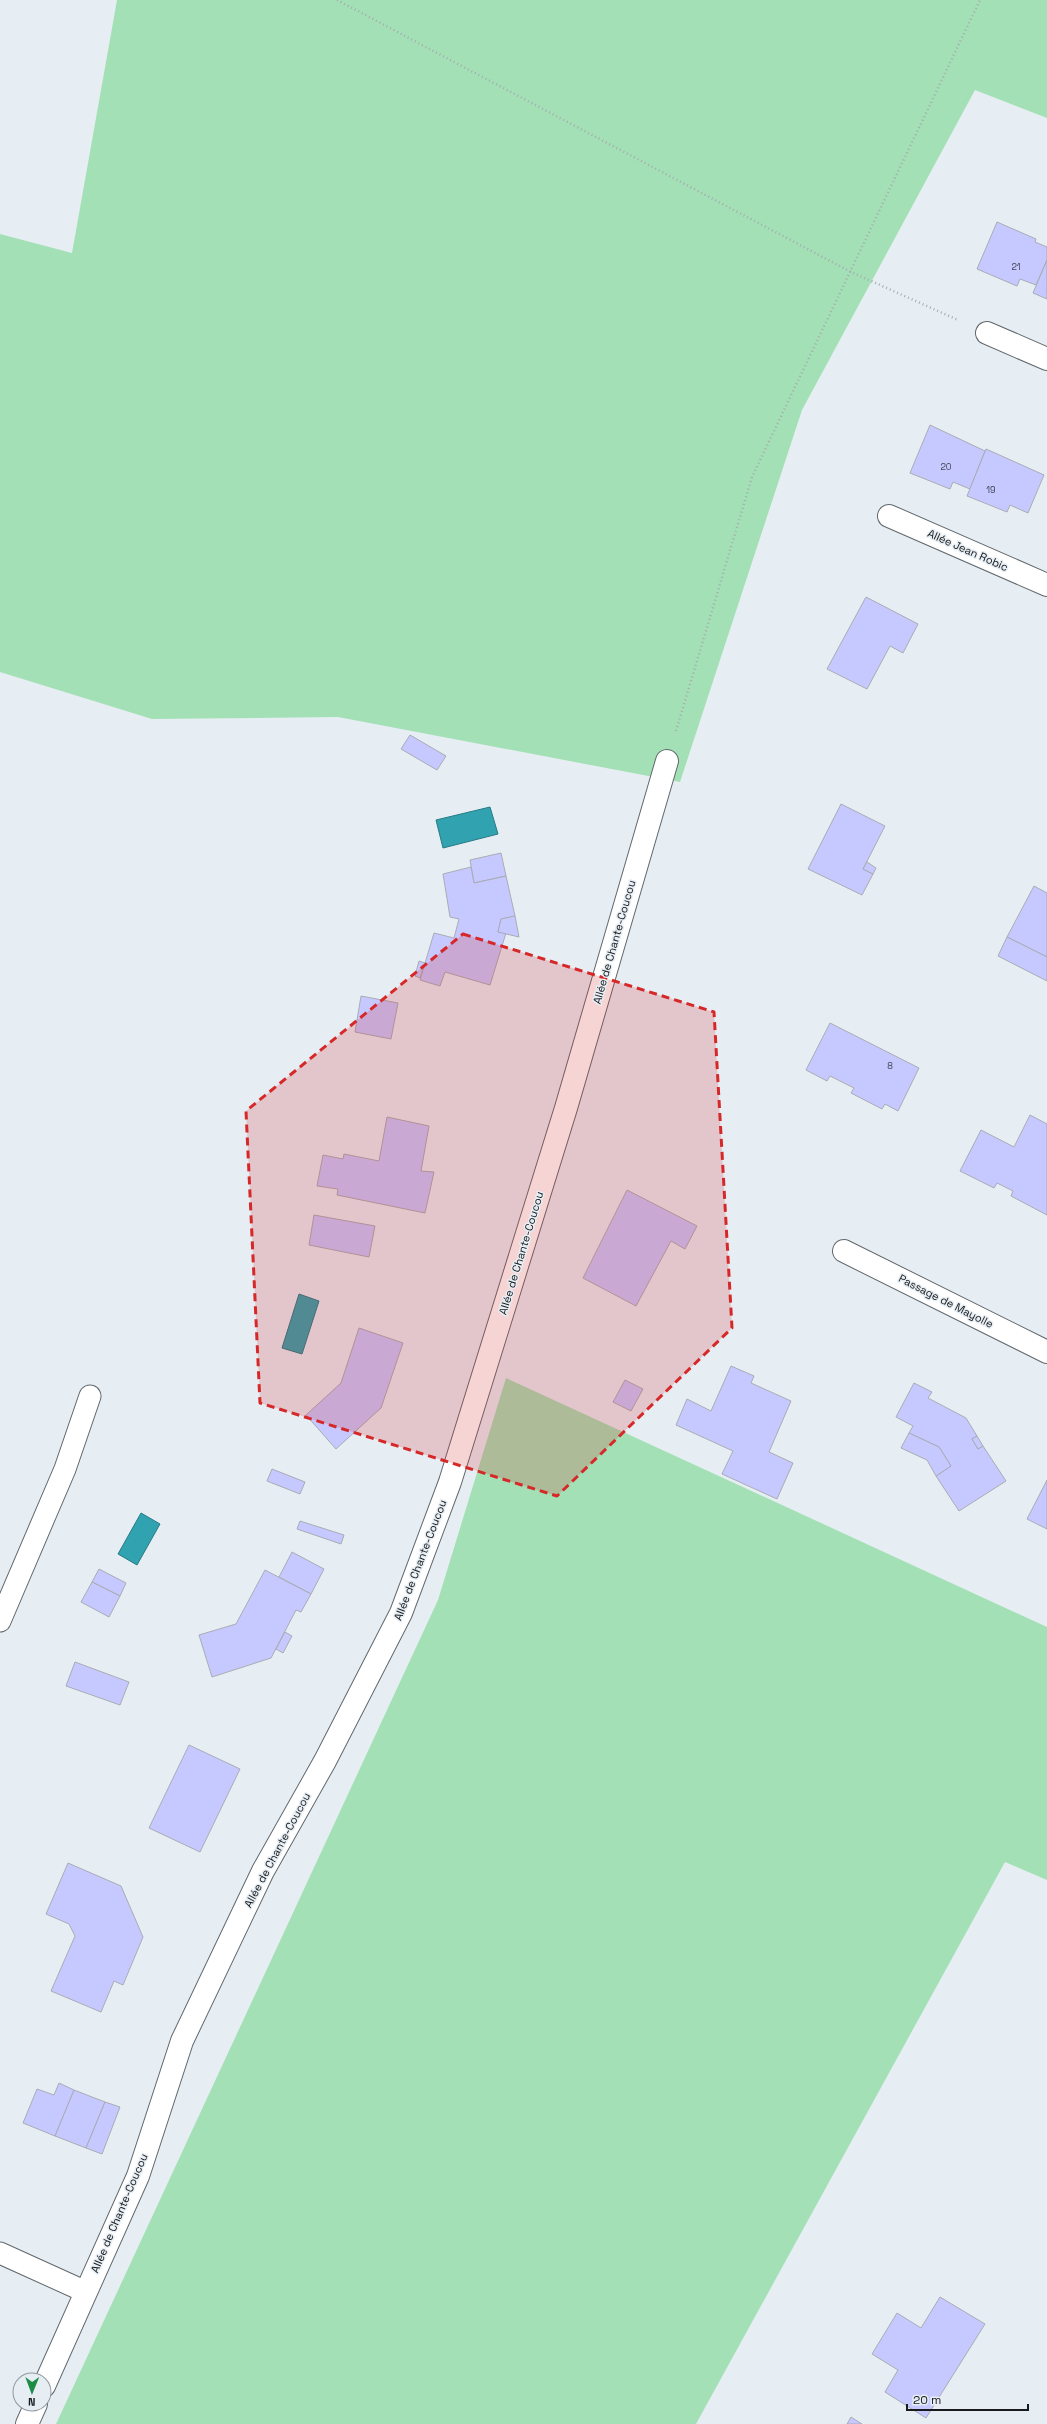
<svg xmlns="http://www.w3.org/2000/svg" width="1047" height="2424" font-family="'Space Grotesk',sans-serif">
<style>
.green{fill:#a4e0b5}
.water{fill:#31a3b0;stroke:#297a84}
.building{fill:#c6c9ff;stroke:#aaabb3}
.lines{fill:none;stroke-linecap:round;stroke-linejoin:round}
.lane-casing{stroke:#61686d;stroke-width:23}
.street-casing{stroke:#61686d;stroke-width:24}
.path{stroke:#a5abb0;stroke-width:2.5;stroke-dasharray:1 3;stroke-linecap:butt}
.lane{stroke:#fff;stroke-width:21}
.street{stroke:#fff;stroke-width:22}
.marked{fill:#d62828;fill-opacity:0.2;stroke:#d62828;stroke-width:3;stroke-dasharray:8 5;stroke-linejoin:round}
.labels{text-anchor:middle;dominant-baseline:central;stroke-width:3;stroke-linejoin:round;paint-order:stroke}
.number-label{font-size:9px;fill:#434555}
.street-label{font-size:11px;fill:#17191c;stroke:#e6eef4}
</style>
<rect width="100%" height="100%" fill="#e6eef4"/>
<!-- green -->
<g class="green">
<path d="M 117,0 L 1047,0 L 1047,118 L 975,90 L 802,410 L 680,782 L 338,717 L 152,719 L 0,672 L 0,234 L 72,253 Z"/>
<path d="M 506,1378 L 1047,1627 L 1047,1880 L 1005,1862 L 696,2424 L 56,2424 L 438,1600 Z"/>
</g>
<!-- water -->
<g class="water">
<path d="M 490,807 L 498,834 L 443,848 L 436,820 Z"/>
<path d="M 299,1294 L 319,1301 L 302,1354 L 282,1348 Z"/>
<path d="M 141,1513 L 160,1524 L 137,1565 L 118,1554 Z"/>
</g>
<!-- building -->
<g class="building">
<path d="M 997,222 L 1036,239 L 1035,242 L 1047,247 L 1047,260 L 1036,285 L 1020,279 L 1017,286 L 977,269 Z"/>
<path d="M 1047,260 L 1047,299 L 1033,293 Z"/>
<path d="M 930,425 L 985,451 L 970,489 L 953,482 L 950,489 L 910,473 Z"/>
<path d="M 986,449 L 1044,475 L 1028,513 L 1010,505 L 1007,512 L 967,496 Z"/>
<path d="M 866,597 L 918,624 L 903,653 L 890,646 L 867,689 L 827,669 Z"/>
<path d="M 410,735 L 446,756 L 437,770 L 401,749 Z"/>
<path d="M 841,804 L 885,826 L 863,869 L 873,874 L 862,895 L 808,869 Z"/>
<path d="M 501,853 L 506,876 L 474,883 L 470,860 Z"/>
<path d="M 867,862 L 876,868 L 873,874 L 863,869 Z"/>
<path d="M 471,867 L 474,883 L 506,876 L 515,916 L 501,919 L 498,932 L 506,933 L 490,985 L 445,972 L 440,986 L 420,980 L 434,933 L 454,938 L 459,919 L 450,917 L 443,874 Z"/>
<path d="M 1034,886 L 1047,893 L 1047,957 L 1007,937 Z"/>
<path d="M 515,916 L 519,937 L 498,932 L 501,919 Z"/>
<path d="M 1007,937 L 1047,957 L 1047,981 L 998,956 Z"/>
<path d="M 419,961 L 425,963 L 420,978 L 415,976 Z"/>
<path d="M 361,996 L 398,1003 L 391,1039 L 355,1032 Z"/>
<path d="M 830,1023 L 919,1068 L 898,1111 L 885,1104 L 882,1109 L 851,1093 L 854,1088 L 830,1076 L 827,1081 L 806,1070 Z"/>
<path d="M 1030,1115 L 1047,1124 L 1047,1215 L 1011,1196 L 1013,1191 L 997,1183 L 994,1188 L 960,1171 L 981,1130 L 1014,1147 Z"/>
<path d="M 387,1117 L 429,1126 L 421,1171 L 434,1172 L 425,1213 L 337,1195 L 338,1189 L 317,1186 L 323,1155 L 343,1159 L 344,1154 L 379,1161 Z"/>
<path d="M 627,1190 L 697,1226 L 685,1249 L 671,1241 L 636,1306 L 583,1278 Z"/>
<path d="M 314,1215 L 375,1226 L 369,1257 L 309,1245 Z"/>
<path d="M 359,1328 L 403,1343 L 381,1408 L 336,1449 L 306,1415 L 341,1383 Z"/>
<path d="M 731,1366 L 754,1376 L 751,1383 L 791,1401 L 769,1452 L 793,1463 L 777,1499 L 722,1474 L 733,1451 L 676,1425 L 687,1399 L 711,1411 Z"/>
<path d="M 625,1380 L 643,1389 L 631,1411 L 613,1402 Z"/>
<path d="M 914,1383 L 932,1392 L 928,1398 L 966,1418 L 977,1436 L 972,1439 L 978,1449 L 983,1446 L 1006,1481 L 959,1511 L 936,1476 L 951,1466 L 939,1447 L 909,1433 L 913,1426 L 896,1417 Z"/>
<path d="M 909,1433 L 939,1447 L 951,1466 L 936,1476 L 927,1460 L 901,1448 Z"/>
<path d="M 977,1436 L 983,1446 L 978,1449 L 972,1439 Z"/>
<path d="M 272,1469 L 305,1482 L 300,1494 L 267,1481 Z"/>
<path d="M 1047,1480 L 1047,1529 L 1027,1519 Z"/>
<path d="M 300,1521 L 344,1535 L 341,1544 L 297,1529 Z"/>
<path d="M 292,1552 L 324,1569 L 311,1594 L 279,1577 Z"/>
<path d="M 99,1569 L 126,1583 L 120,1596 L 92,1582 Z"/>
<path d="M 265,1570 L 311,1594 L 301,1612 L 296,1610 L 271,1658 L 212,1677 L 199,1635 L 236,1624 Z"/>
<path d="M 92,1582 L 120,1596 L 109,1617 L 81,1602 Z"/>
<path d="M 285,1632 L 292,1636 L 283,1653 L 276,1649 Z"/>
<path d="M 75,1662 L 129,1682 L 120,1705 L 66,1686 Z"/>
<path d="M 189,1745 L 240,1769 L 200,1852 L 149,1828 Z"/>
<path d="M 68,1863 L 121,1886 L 143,1937 L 123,1985 L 114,1981 L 101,2012 L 51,1991 L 75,1936 L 69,1924 L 46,1914 Z"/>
<path d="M 59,2083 L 74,2090 L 55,2136 L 23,2123 L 37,2089 L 54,2095 Z"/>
<path d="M 74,2090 L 105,2102 L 86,2148 L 55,2136 Z"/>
<path d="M 105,2102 L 120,2107 L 102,2154 L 86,2148 Z"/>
<path d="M 940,2297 L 985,2324 L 926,2418 L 885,2392 L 898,2370 L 872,2354 L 897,2313 L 921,2328 Z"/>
<path d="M 851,2417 L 862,2424 L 847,2424 Z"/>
</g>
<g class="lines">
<!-- lane casing -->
<g class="lane-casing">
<g id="lane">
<path d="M 0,1621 L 65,1469 L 90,1396"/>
<path d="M 0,2253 L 86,2292"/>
</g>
</g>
<!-- street casing -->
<g class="street-casing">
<g id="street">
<path d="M 987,333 L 1047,359"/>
<path d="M 889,516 L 1047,585"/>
<path d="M 844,1251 L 1047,1352"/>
<path d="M 44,2386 L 138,2176 L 182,2041 L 263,1871 L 325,1761 L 401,1613 L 450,1482 L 566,1108 L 667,761"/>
<path d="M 27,2424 L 36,2404"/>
</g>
</g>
<!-- path -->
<g class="path">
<path d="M 337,0 L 851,272 L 958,320"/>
<path d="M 676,731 L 752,477 L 980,0"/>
</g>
<!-- lane -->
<use href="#lane" class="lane"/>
<!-- street -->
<use href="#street" class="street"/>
</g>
<!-- marked area -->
<path class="marked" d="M 463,934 L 714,1012 L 732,1328 L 557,1496 L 260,1403 L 246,1111 Z"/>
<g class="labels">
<!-- number labels -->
<g class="number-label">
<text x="1016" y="267">21</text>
<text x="946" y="467">20</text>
<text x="991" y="490">19</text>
<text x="890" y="1066">8</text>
</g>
<!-- street labels -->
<g class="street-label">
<text transform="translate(968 550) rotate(24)">Allée Jean Robic</text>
<text transform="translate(614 942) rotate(-74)">Allée de Chante-Coucou</text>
<text transform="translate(521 1253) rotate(-73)">Allée de Chante-Coucou</text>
<text transform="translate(946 1301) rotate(27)">Passage de Mayolle</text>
<text transform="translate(420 1560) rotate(-69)">Allée de Chante-Coucou</text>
<text transform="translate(277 1850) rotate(-62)">Allée de Chante-Coucou</text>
<text transform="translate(119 2213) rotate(-67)">Allée de Chante-Coucou</text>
</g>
</g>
<!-- north arrow -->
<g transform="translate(32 2392) rotate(181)"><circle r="19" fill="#e6eef4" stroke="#93999e"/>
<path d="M0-3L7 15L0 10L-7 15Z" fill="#1d8d45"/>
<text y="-6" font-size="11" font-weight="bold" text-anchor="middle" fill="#17191c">N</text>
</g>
<!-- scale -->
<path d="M907 2404v6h121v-6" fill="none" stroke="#17191c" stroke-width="2"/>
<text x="913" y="2404" font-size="12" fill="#17191c" stroke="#e6eef4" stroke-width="3" paint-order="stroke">20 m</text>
</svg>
